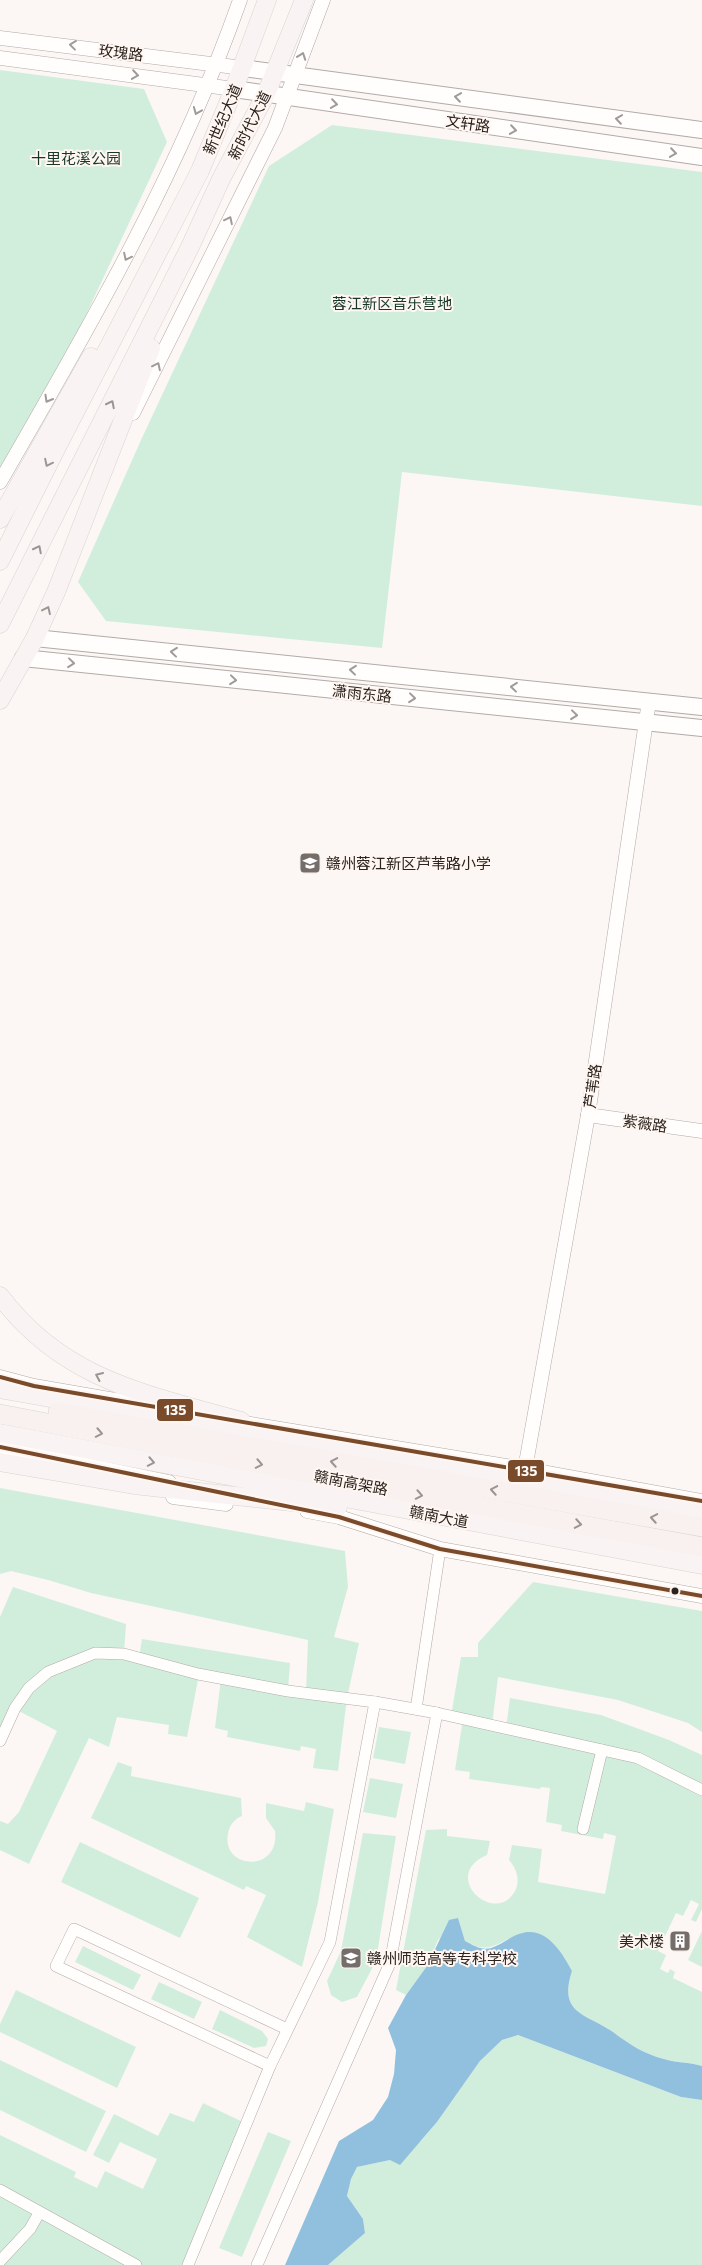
<svg xmlns="http://www.w3.org/2000/svg" width="702" height="2265" font-family="Commissioner,'Noto Sans SC',sans-serif">
<style>
.green{fill:#d1eedd}
.water{fill:#91c0de}
.lines{fill:none;stroke-linecap:round;stroke-linejoin:round}
.minor-casing{stroke:#b1aba8;stroke-width:12}
.tertiary-casing{stroke:#b1aba8;stroke-width:15}
.secondary-casing{stroke:#b1aba8;stroke-width:18}
.primary-casing{stroke:#d8d4d2;stroke-width:19}
.trunk-casing{stroke:#d8d4d2;stroke-width:20}
.minor{stroke:#fffefd;stroke-width:11}
.tertiary{stroke:#fffefd;stroke-width:14}
.secondary{stroke:#fffefd;stroke-width:16}
.primary{stroke:#f9f4f3;stroke-width:18}
.trunk{stroke:#f8f1f0;stroke-width:19}
.bus-1-casing{stroke:#fff6f1;stroke-width:8}
.bus-1{stroke:#7a4b2a;stroke-width:4}
.oneway{stroke:#a09b99}
.oneway2{stroke:#9c9693}
.oneway3{stroke:#9c9492}
.bus-dot{fill:#2b231e;stroke:#fff6f1;stroke-width:2}
.labels{text-anchor:middle;dominant-baseline:central;stroke-width:4;stroke-linejoin:round;paint-order:stroke}
.street-label{font-size:15px;fill:#2b231e;stroke:#fff6f1}
.park-label{font-size:15px;fill:#153829;stroke:#fff6f1}
.poi-label{font-size:15px;fill:#2b231e;stroke:#fff6f1;text-anchor:start}
.line-badge{stroke:#fff6f1;stroke-width:2}
.badge-label{font-size:14px;text-anchor:middle;font-weight:bold;fill:#fff}
</style>
<rect width="100%" height="100%" fill="#fcf7f4"/>
<!-- green -->
<g class="green">
<path d="M 0,70 L 144,89 L 167,142 L 54,383 L 0,467 Z"/>
<path d="M 332,125 L 702,172 L 702,506 L 402,472 L 382,648 L 106,621 L 78,582 L 141,440 L 269,166 Z"/>
<path d="M 0,1488 L 345,1551 L 348,1587 L 334,1637 L 359,1643 L 347,1698 L 338,1771 L 313,1768 L 316,1749 L 301,1746 L 300,1751 L 227,1737 L 228,1731 L 215,1728 L 221,1678 L 199,1674 L 187,1737 L 168,1734 L 169,1725 L 117,1717 L 109,1747 L 89,1738 L 29,1864 L 0,1850 L 0,1821 L 8,1824 L 19,1812 L 57,1731 L 15,1709 L 0,1741 L 0,1617 L 13,1587 L 126,1624 L 124,1654 L 139,1658 L 142,1639 L 290,1663 L 288,1690 L 306,1693 L 308,1640 L 91,1593 L 48,1580 L 11,1571 L 0,1574 Z"/>
<path d="M 533,1582 L 702,1611 L 702,1732 L 688,1723 L 618,1700 L 498,1677 L 492,1725 L 506,1728 L 510,1698 L 601,1715 L 669,1740 L 702,1755 L 702,1909 L 696,1922 L 691,1920 L 699,1904 L 691,1900 L 683,1916 L 676,1913 L 658,1951 L 666,1955 L 660,1969 L 668,1973 L 670,1969 L 675,1972 L 673,1978 L 702,1992 L 702,2066 C 689,2062 676,2063 664,2059 C 644,2054 629,2044 613,2032 C 585,2013 558,2014 572,1971 L 508,1939 C 489,1949 484,1951 465,1941 L 458,1918 L 438,1940 L 427,1966 L 406,1995 L 396,1990 L 426,1830 L 447,1829 L 447,1836 L 490,1841 L 487,1855 C 438,1876 497,1929 516,1889 C 520,1878 516,1868 509,1860 L 512,1845 L 542,1849 L 538,1882 L 605,1894 L 616,1836 L 604,1833 L 603,1839 L 561,1831 L 562,1825 L 546,1822 L 550,1788 L 541,1787 L 540,1789 L 469,1779 L 470,1772 L 455,1770 L 463,1719 L 451,1716 L 461,1657 L 478,1657 L 478,1643 Z"/>
<path d="M 379,1727 L 411,1732 L 405,1764 L 373,1758 Z"/>
<path d="M 118,1762 L 132,1767 L 131,1776 L 241,1798 L 242,1816 C 234,1819 229,1826 228,1834 C 221,1869 280,1874 275,1831 L 266,1818 L 266,1803 L 304,1811 L 306,1802 L 334,1809 L 318,1902 L 302,1967 L 247,1937 L 266,1895 L 246,1886 L 244,1890 L 91,1818 Z"/>
<path d="M 370,1778 L 403,1784 L 396,1818 L 363,1812 Z"/>
<path d="M 363,1833 L 396,1836 L 376,1961 L 357,1997 L 342,2002 L 331,1995 L 327,1981 L 341,1951 Z"/>
<path d="M 80,1842 L 199,1898 L 180,1938 L 61,1882 Z"/>
<path d="M 702,1931 L 702,1967 L 688,1960 Z"/>
<path d="M 83,1946 L 141,1975 L 133,1990 L 75,1962 Z"/>
<path d="M 159,1982 L 202,2002 L 194,2019 L 151,1999 Z"/>
<path d="M 16,1990 L 136,2047 L 117,2088 L 0,2032 L 0,2024 Z"/>
<path d="M 220,2010 L 262,2031 L 268,2039 L 266,2046 L 254,2048 L 212,2029 Z"/>
<path d="M 518,2035 L 681,2097 L 702,2100 L 702,2265 L 328,2265 L 365,2233 L 363,2219 L 347,2196 L 351,2179 L 357,2167 L 390,2160 L 421,2141 L 437,2122 L 480,2061 L 502,2040 Z"/>
<path d="M 0,2060 L 106,2111 L 86,2152 L 0,2110 Z"/>
<path d="M 203,2103 L 245,2123 L 188,2265 L 0,2265 L 0,2135 L 76,2172 L 74,2177 L 97,2188 L 105,2171 L 143,2189 L 157,2159 L 120,2142 L 109,2163 L 93,2155 L 114,2114 L 158,2136 L 170,2113 L 194,2122 Z"/>
<path d="M 268,2132 L 291,2141 L 242,2257 L 219,2248 Z"/>
</g>
<!-- water -->
<path class="water" d="M 458,1918 L 465,1941 C 473,1945 482,1951 491,1948 C 501,1945 510,1937 519,1934 C 545,1924 562,1952 572,1971 C 558,2014 585,2013 613,2032 C 629,2044 644,2054 664,2059 C 676,2063 689,2062 702,2066 L 702,2100 L 681,2097 L 518,2035 L 502,2040 L 480,2061 L 437,2122 L 400,2165 L 390,2160 L 357,2167 L 351,2179 L 347,2196 L 363,2219 L 365,2233 L 328,2265 L 285,2265 L 339,2141 L 373,2120 L 388,2097 L 394,2074 L 396,2050 L 388,2028 L 406,1995 L 427,1966 L 449,1920 Z"/>
<g class="lines">
<!-- minor casing -->
<g class="minor-casing">
<g id="minor">
<path d="M 416,1709 L 440,1549"/>
<path d="M 0,1741 L 15,1708 L 29,1688 L 48,1672 L 95,1653 L 124,1654 L 198,1674 L 288,1691 L 375,1702 L 437,1713 L 638,1758 L 702,1790"/>
<path d="M 583,1829 L 602,1750"/>
<path d="M 270,2066 L 56,1966 L 74,1929 L 287,2029"/>
<path d="M 0,2190 L 136,2265"/>
<path d="M 0,2261 L 30,2229 L 39,2213"/>
<path d="M 188,2265 L 270,2066 L 330,1942 L 375,1702"/>
<path d="M 257,2265 L 390,1963 L 437,1713"/>
</g>
</g>
<!-- tertiary casing -->
<g class="tertiary-casing">
<g id="tertiary">
<path d="M 0,38 L 243,68"/>
<path d="M 0,58 L 234,89"/>
<path d="M 133,413 L 275,128 L 323,0"/>
<path d="M 0,482 C 90,326 180,171 240,0"/>
<path d="M 588,1115 L 702,1131"/>
<path d="M 0,1377 L 34,1386 L 184,1412"/>
<path d="M 232,1421 L 525,1469 L 702,1501"/>
<path d="M 0,1447 L 169,1482"/>
<path d="M 525,1469 L 588,1115 L 649,701"/>
<path d="M 173,1497 L 226,1504"/>
<path d="M 307,1511 L 339,1517 L 440,1549 L 702,1596"/>
</g>
</g>
<!-- secondary casing -->
<g class="secondary-casing">
<g id="secondary">
<path d="M 243,68 L 702,130"/>
<path d="M 234,89 L 702,157"/>
<path d="M 35,638 L 702,707"/>
<path d="M 23,658 L 702,728"/>
</g>
</g>
<!-- primary casing -->
<g class="primary-casing">
<g id="primary">
<path d="M 0,519 L 91,357"/>
<path d="M 0,561 L 59,443 L 200,171 L 234,89 L 267,0"/>
<path d="M 0,624 L 190,247 L 221,179 L 266,94 L 304,0"/>
<path d="M 0,700 L 35,638 L 56,592 L 151,348"/>
<path d="M 0,1296 C 63,1380 146,1394 241,1421"/>
<path d="M 0,1389 L 702,1513"/>
<path d="M 0,1433 L 702,1565"/>
<path d="M 0,1462 L 134,1485 L 338,1507"/>
</g>
</g>
<!-- trunk casing -->
<g class="trunk-casing">
<g id="trunk">
<path d="M 58,1412 L 702,1527"/>
<path d="M 0,1414 L 479,1506 L 702,1547"/>
</g>
</g>
<!-- minor -->
<use href="#minor" class="minor"/>
<!-- tertiary -->
<use href="#tertiary" class="tertiary"/>
<!-- secondary -->
<use href="#secondary" class="secondary"/>
<!-- primary -->
<use href="#primary" class="primary"/>
<!-- trunk -->
<use href="#trunk" class="trunk"/>
<!-- bus-1 casing -->
<g class="bus-1-casing">
<g id="bus-1">
<path d="M 0,1377 L 34,1386 L 702,1501"/>
<path d="M 0,1447 L 339,1517 L 440,1549 L 702,1596"/>
</g>
</g>
<!-- bus-1 -->
<use href="#bus-1" class="bus-1"/>
</g>
<!-- one-way arrows -->
<defs><path id="oneway-chevron" d="M-2-3.5L2.5 0L-2 3.5" fill="none" stroke-width="1.6" stroke-linecap="round" stroke-linejoin="round" transform="scale(1.25)"/></defs>
<g class="oneway">
<use href="#oneway-chevron" transform="translate(73 45) rotate(-173)"/>
<use href="#oneway-chevron" transform="translate(302 56) rotate(-70)"/>
<use href="#oneway-chevron" transform="translate(135 75) rotate(8)"/>
<use href="#oneway-chevron" transform="translate(458 97) rotate(-172)"/>
<use href="#oneway-chevron" transform="translate(334 104) rotate(8)"/>
<use href="#oneway-chevron" transform="translate(197 111) rotate(112)"/>
<use href="#oneway-chevron" transform="translate(619 119) rotate(-172)"/>
<use href="#oneway-chevron" transform="translate(513 130) rotate(8)"/>
<use href="#oneway-chevron" transform="translate(673 153) rotate(8)"/>
<use href="#oneway-chevron" transform="translate(229 220) rotate(-64)"/>
<use href="#oneway-chevron" transform="translate(127 257) rotate(116)"/>
<use href="#oneway-chevron" transform="translate(157 366) rotate(-64)"/>
<use href="#oneway-chevron" transform="translate(48 399) rotate(120)"/>
<use href="#oneway-chevron" transform="translate(174 652) rotate(-174)"/>
<use href="#oneway-chevron" transform="translate(71 663) rotate(6)"/>
<use href="#oneway-chevron" transform="translate(353 670) rotate(-174)"/>
<use href="#oneway-chevron" transform="translate(233 680) rotate(6)"/>
<use href="#oneway-chevron" transform="translate(514 687) rotate(-174)"/>
<use href="#oneway-chevron" transform="translate(412 698) rotate(6)"/>
<use href="#oneway-chevron" transform="translate(574 715) rotate(6)"/>
</g>
<g class="oneway2">
<use href="#oneway-chevron" transform="translate(111 404) rotate(-63)"/>
<use href="#oneway-chevron" transform="translate(48 463) rotate(116)"/>
<use href="#oneway-chevron" transform="translate(38 549) rotate(-63)"/>
<use href="#oneway-chevron" transform="translate(47 610) rotate(-65)"/>
<use href="#oneway-chevron" transform="translate(99 1376) rotate(-156)"/>
<use href="#oneway-chevron" transform="translate(151 1462) rotate(11)"/>
</g>
<g class="oneway3">
<use href="#oneway-chevron" transform="translate(99 1433) rotate(11)"/>
<use href="#oneway-chevron" transform="translate(334 1462) rotate(-170)"/>
<use href="#oneway-chevron" transform="translate(259 1464) rotate(11)"/>
<use href="#oneway-chevron" transform="translate(494 1490) rotate(-170)"/>
<use href="#oneway-chevron" transform="translate(419 1495) rotate(11)"/>
<use href="#oneway-chevron" transform="translate(654 1518) rotate(-170)"/>
<use href="#oneway-chevron" transform="translate(578 1524) rotate(10)"/>
</g>
<!-- icons -->
<defs>
<g id="school-square" transform="scale(1.125)"><rect x="-9" y="-9" width="18" height="18" rx="4" fill="#746d69" stroke="#fff6f1"/><path d="M0-5L7-2L0 1L-7-2ZM-4 1L0 2.5L4 1V4Q0 6-4 4Z" fill="#fff"/></g>
<g id="building-square" transform="scale(1.125)"><rect x="-9" y="-9" width="18" height="18" rx="4" fill="#746d69" stroke="#fff6f1"/><path d="M-4-6H4V6H1V3H-1V6H-4ZM-2.5-4.3h1.7v1.8h-1.7ZM.8-4.3h1.7v1.8H.8ZM-2.5-1h1.7V.8h-1.7ZM.8-1h1.7V.8H.8Z" fill="#fff"/></g>
<g id="university-square" transform="scale(1.125)"><rect x="-9" y="-9" width="18" height="18" rx="4" fill="#746d69" stroke="#fff6f1"/><path d="M0-5L7-2L0 1L-7-2ZM-4 1L0 2.5L4 1V4Q0 6-4 4Z" fill="#fff"/></g>
</defs>
<g fill-rule="evenodd">
<use href="#school-square" x="310" y="863"/>
<use href="#building-square" x="680" y="1941"/>
<use href="#university-square" x="351" y="1958"/>
</g>
<!-- markers -->
<circle class="bus-dot" cx="675" cy="1591" r="4.5"/>
<g class="labels">
<!-- street labels -->
<g class="street-label">
<text transform="translate(121 52) rotate(7)">玫瑰路</text>
<text transform="translate(222 119) rotate(-67)">新世纪大道</text>
<text transform="translate(468 123) rotate(8)">文轩路</text>
<text transform="translate(249 125) rotate(-63)">新时代大道</text>
<text transform="translate(362 693) rotate(6)">潇雨东路</text>
<text transform="translate(592 1086) rotate(-82)">芦苇路</text>
<text transform="translate(645 1123) rotate(8)">紫薇路</text>
<text transform="translate(351 1482) rotate(11)">赣南高架路</text>
<text transform="translate(439 1516) rotate(11)">赣南大道</text>
</g>
<!-- park labels -->
<g class="park-label">
<text x="76" y="158">十里花溪公园</text>
<text x="392" y="303">蓉江新区音乐营地</text>
</g>
<!-- poi labels -->
<g class="poi-label">
<text x="326" y="863">赣州蓉江新区芦苇路小学</text>
<text x="664" y="1941" text-anchor="end">美术楼</text>
<text x="367" y="1958">赣州师范高等专科学校</text>
</g>
</g>
<g class="line-badge">
<rect x="156" y="1398" width="38" height="24" rx="5" fill="#7a4b2a"/>
<rect x="507" y="1459" width="38" height="24" rx="5" fill="#7a4b2a"/>
</g>
<g class="badge-label">
<text x="175" y="1415">135</text>
<text x="526" y="1476">135</text>
</g>
</svg>
